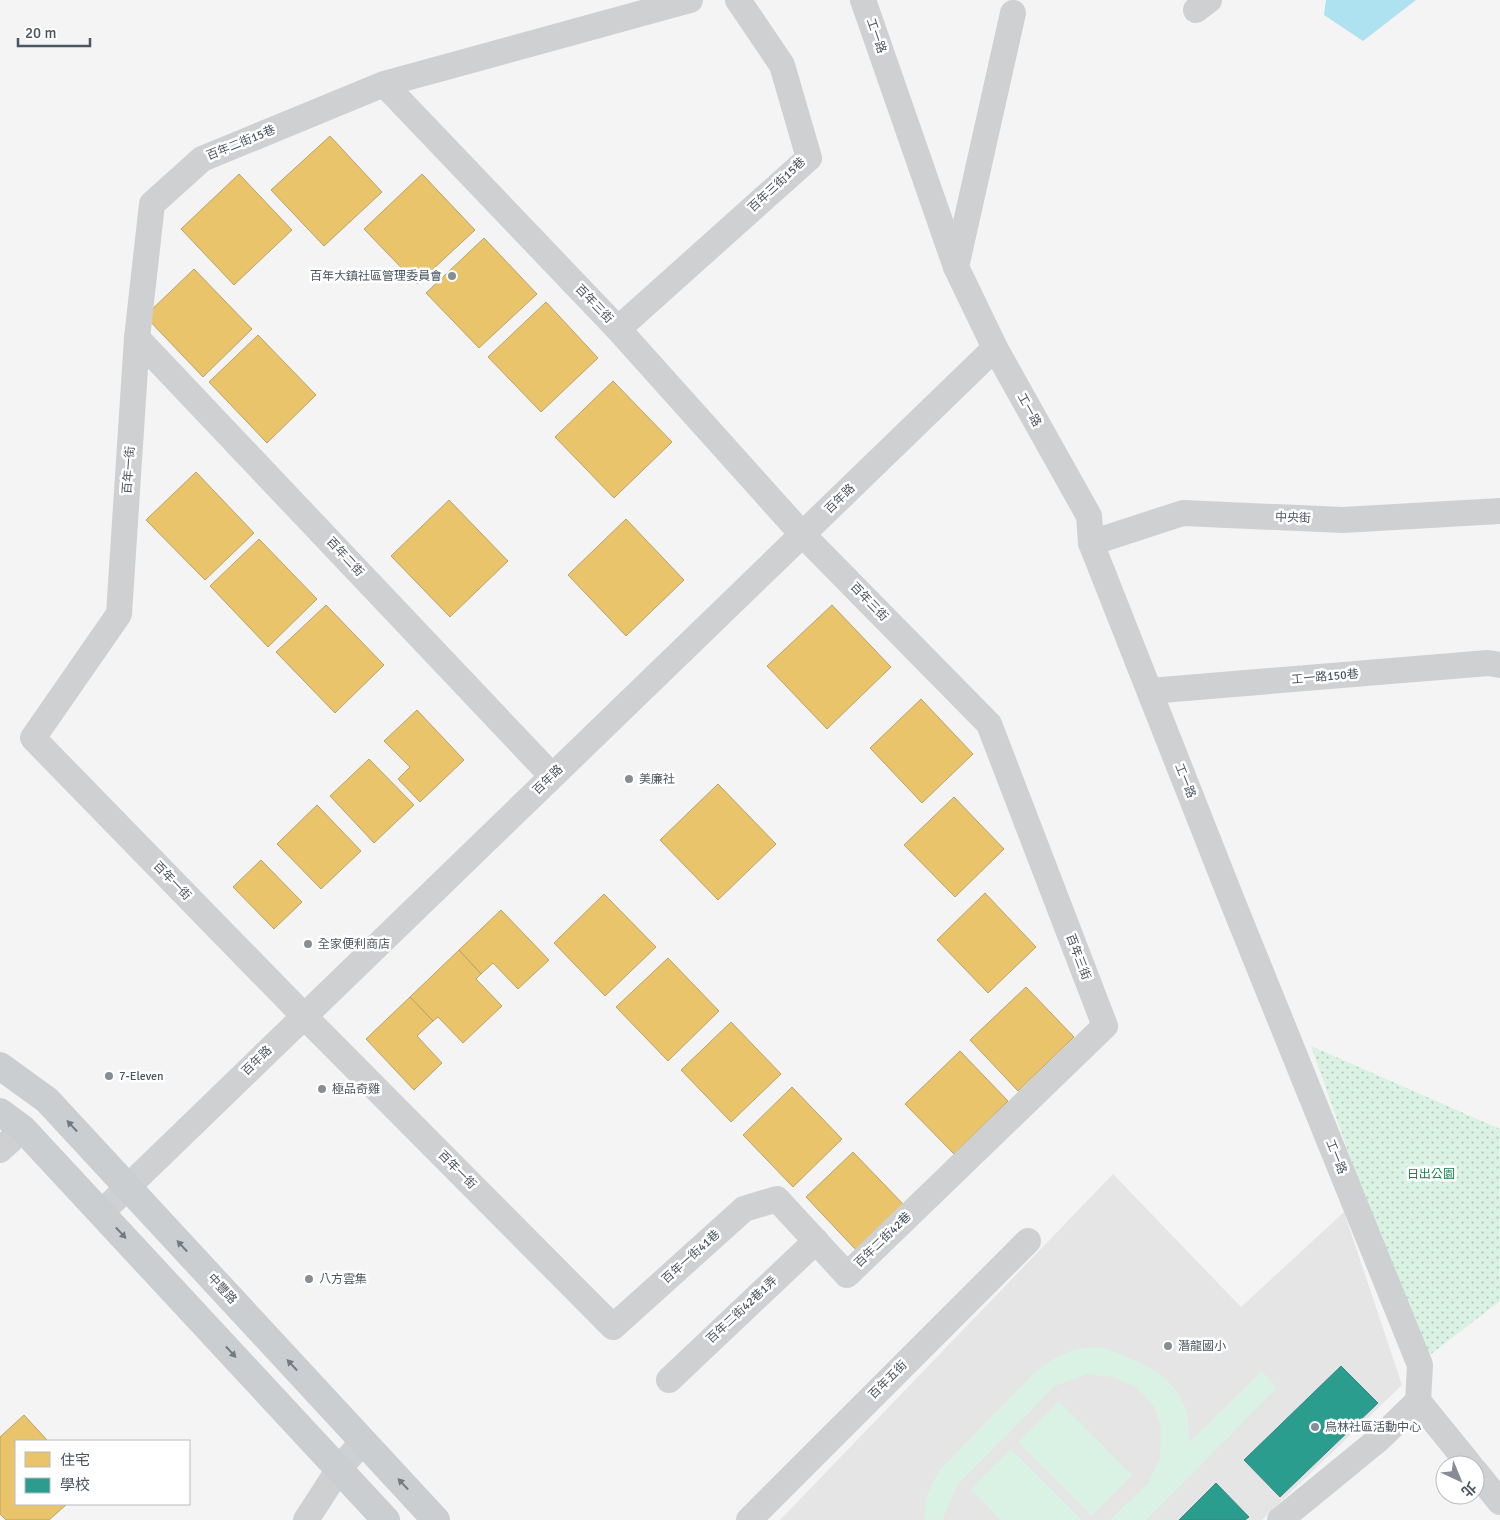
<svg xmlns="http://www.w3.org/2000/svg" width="1500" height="1520" font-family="Signika,'Noto Sans TC',sans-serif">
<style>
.education{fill:#e6e5e6}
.green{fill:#d9f2e3}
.park{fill:url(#park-dots)}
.water{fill:#aee2f0}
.homes{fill:#e9c46a;stroke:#b9a367}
.schools{fill:#2a9d8f;stroke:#348881}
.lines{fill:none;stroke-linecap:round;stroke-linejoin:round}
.minor{stroke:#ced0d2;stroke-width:26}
.major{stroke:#caced1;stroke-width:28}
.oneway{fill:#707a83}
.poi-dot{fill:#868d94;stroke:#fff;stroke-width:2}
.labels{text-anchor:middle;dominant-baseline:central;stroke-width:5;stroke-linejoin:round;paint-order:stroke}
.street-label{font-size:12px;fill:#4a5661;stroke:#fff}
.poi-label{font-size:12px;fill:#4a5661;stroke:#fff;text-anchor:start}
.park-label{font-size:12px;fill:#17864f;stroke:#fff}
</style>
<defs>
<pattern id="park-dots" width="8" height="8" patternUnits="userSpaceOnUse" patternTransform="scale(1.25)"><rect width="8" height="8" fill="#d9f2e3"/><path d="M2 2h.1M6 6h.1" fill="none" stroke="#b2c7bb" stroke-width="1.8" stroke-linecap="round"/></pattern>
</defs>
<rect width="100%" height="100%" fill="#f4f4f4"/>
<!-- education -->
<path class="education" d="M 1113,1174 L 1241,1307 L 1344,1212 L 1402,1385 L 1262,1520 L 780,1520 Z"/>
<!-- green -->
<g class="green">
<path d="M 1099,1347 C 1131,1357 1176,1373 1186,1411 C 1189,1421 1188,1432 1190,1442 L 1262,1371 L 1277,1388 L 1146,1520 L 1110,1520 L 1149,1482 L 1160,1457 L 1161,1429 L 1155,1408 L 1137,1387 L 1112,1377 L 1087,1374 L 1055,1386 L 958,1484 L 944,1516 L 944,1520 L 925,1520 L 926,1497 L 939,1471 L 1035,1372 L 1055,1358 L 1077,1349 Z"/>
<path d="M 1059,1401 L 1132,1475 L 1091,1516 L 1018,1442 Z"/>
<path d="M 1011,1448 L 1011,1449 L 1082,1520 L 1001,1520 L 971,1489 Z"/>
</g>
<!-- park -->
<path class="park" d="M 1311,1046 L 1500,1129 L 1500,1301 L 1422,1361 Z"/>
<!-- water -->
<path class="water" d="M 1326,0 L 1416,0 L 1363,41 L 1324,15 Z"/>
<!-- homes -->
<g class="homes">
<path d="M 330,136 L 382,192 L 324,246 L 271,190 Z"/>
<path d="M 239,174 L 292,230 L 234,285 L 181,229 Z"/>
<path d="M 422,174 L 475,230 L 417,284 L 364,229 Z"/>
<path d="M 484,238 L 537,294 L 479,348 L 426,293 Z"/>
<path d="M 194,269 L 252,329 L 203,377 L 145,316 Z"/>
<path d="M 546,302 L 598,358 L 541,412 L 488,357 Z"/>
<path d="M 258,335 L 316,395 L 267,443 L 209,382 Z"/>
<path d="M 613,381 L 672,442 L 614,498 L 555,437 Z"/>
<path d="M 196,472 L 254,533 L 205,580 L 146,520 Z"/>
<path d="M 449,500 L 508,561 L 450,617 L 391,556 Z"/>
<path d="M 626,519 L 684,580 L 626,636 L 568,575 Z"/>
<path d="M 259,539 L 317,599 L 268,647 L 210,586 Z"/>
<path d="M 326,605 L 384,665 L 335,713 L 276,652 Z"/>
<path d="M 832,605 L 891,667 L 827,729 L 767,666 Z"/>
<path d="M 921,699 L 973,754 L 922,803 L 870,748 Z"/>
<path d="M 417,710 L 464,760 L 420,802 L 398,779 L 410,767 L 384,741 Z"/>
<path d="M 369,759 L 414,805 L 374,843 L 330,796 Z"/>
<path d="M 718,784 L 776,844 L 718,900 L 660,840 Z"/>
<path d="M 954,797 L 1004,849 L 955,897 L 904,845 Z"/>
<path d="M 317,805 L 361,851 L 321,889 L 277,844 Z"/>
<path d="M 261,860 L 302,902 L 274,929 L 233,887 Z"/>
<path d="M 985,893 L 1036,947 L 988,993 L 937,940 Z"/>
<path d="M 604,894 L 656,947 L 605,996 L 554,943 Z"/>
<path d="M 501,910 L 549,960 L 518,989 L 493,963 L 481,974 L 459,950 Z"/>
<path d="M 459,950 L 481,974 L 476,979 L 502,1006 L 463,1043 L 438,1017 L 433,1021 L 410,997 Z"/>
<path d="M 668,958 L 719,1011 L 668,1061 L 616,1007 Z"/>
<path d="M 1026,987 L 1074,1037 L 1018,1091 L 970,1040 Z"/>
<path d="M 410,997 L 433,1021 L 417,1036 L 442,1063 L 414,1090 L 366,1039 Z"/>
<path d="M 731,1022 L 781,1074 L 731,1122 L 681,1070 Z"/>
<path d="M 960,1051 L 1008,1101 L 954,1154 L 905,1104 Z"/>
<path d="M 792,1087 L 842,1139 L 793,1187 L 743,1135 Z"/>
<path d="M 853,1152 L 904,1205 L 857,1251 L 806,1197 Z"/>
<path d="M 24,1415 L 48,1441 L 16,1441 L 16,1504 L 67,1504 L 49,1520 L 6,1520 L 0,1514 L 0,1437 Z"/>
</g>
<!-- schools -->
<g class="schools">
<path d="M 1341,1366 L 1378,1403 L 1280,1497 L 1244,1460 Z"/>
<path d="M 1216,1483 L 1249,1517 L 1245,1520 L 1179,1520 Z"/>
</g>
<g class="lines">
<!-- minor -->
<g class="minor">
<path d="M 863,0 L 956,267 L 995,348 L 1089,516 L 1091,543 L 1231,898 L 1420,1365 L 1418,1401 L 1379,1439 L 1280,1520"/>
<path d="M 1196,10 L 1209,0"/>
<path d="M 384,84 L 618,329 L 802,534 L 989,724 L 1105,1026 L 847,1275 L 777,1199 L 744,1209 L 613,1327 L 304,1016 L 33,738 L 119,614 L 137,338 L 152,204 L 202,159 L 384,84 L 690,0"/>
<path d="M 956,267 L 1013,13"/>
<path d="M 618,329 L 809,158 L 782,65 L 738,0"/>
<path d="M 137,338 L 552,776"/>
<path d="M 1091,543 L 1183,513 L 1343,520 L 1500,511"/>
<path d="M 1150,691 L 1488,663 L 1500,665"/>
<path d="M 0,1150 L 23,1129"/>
<path d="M 102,1212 L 995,348"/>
<path d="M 669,1380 L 816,1241"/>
<path d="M 1418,1401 L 1470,1465"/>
<path d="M 1475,1471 L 1500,1502"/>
<path d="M 306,1520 L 339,1469 L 363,1441"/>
<path d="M 749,1520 L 1028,1241"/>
</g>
<!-- major -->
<g class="major">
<path d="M 0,1066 L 47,1100 L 436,1520"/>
<path d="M 0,1112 L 23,1129 L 386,1520"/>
</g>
</g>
<!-- one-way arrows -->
<defs><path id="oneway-solid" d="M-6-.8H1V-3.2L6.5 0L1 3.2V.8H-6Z" transform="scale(1.25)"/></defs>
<g class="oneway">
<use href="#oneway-solid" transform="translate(72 1126) rotate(-133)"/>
<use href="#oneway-solid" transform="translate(121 1233) rotate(47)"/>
<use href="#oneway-solid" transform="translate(182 1246) rotate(-133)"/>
<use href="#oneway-solid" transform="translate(231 1352) rotate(47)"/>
<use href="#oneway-solid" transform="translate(292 1365) rotate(-133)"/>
<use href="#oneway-solid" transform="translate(403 1484) rotate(-133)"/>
</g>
<!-- markers -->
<g class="poi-dot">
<circle cx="452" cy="276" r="5"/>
<circle cx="629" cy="779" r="5"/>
<circle cx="308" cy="944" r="5"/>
<circle cx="109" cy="1076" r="5"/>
<circle cx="322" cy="1089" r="5"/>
<circle cx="309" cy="1279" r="5"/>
<circle cx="1168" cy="1346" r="5"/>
<circle cx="1315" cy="1427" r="5"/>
</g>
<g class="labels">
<!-- street labels -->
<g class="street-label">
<text transform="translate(876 36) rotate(71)">工一路</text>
<text transform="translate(241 143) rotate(-22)">百年二街15巷</text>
<text transform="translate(777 185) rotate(-43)">百年三街15巷</text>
<text transform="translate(594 304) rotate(46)">百年三街</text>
<text transform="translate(1029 410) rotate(61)">工一路</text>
<text transform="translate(129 470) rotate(-86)">百年一街</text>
<text transform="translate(840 499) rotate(-44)">百年路</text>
<text transform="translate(1293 518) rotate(2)">中央街</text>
<text transform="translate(345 557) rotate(47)">百年二街</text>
<text transform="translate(869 602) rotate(46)">百年三街</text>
<text transform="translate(1325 677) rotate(-5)">工一路150巷</text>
<text transform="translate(548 780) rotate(-44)">百年路</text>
<text transform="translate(1185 781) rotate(68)">工一路</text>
<text transform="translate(172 881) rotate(46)">百年一街</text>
<text transform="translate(1078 957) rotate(69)">百年三街</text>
<text transform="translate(257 1061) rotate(-44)">百年路</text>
<text transform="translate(1336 1157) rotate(68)">工一路</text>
<text transform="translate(457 1170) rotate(45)">百年一街</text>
<text transform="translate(883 1240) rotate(-44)">百年二街42巷</text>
<text transform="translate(691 1257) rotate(-42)">百年一街41巷</text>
<text transform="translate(222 1289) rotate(47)">中豐路</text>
<text transform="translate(742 1310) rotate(-43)">百年二街42巷1弄</text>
<text transform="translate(888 1380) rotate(-45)">百年五街</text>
</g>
<!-- poi labels -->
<g class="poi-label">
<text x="442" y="276" text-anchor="end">百年大鎮社區管理委員會</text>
<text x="639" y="779">美廉社</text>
<text x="318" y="944">全家便利商店</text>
<text x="119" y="1076">7-Eleven</text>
<text x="332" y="1089">極品奇雞</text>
<text x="319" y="1279">八方雲集</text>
<text x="1178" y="1346">潛龍國小</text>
<text x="1325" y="1427">烏林社區活動中心</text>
</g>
<!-- park labels -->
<g class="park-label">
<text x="1431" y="1174">日出公園</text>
</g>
</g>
<!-- legend -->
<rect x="15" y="1440" width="175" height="65" fill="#ffffff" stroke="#b7bbc0"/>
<rect x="25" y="1452" width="25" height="15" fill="#e9c46a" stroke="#b7bbc0"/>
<text x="60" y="1465" font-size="15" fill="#4a5661">住宅</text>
<rect x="25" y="1478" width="25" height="15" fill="#2a9d8f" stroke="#b7bbc0"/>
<text x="60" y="1490" font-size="15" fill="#4a5661">學校</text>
<!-- north arrow -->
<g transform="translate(1460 1480) rotate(136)"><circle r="24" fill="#ffffff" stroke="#b7bbc0"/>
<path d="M0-4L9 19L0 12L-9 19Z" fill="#868d94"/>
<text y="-8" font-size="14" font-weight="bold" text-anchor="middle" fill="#4a5661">北</text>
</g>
<!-- scale -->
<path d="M18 38v8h72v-8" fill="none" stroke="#4a5661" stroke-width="2.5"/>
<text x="25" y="38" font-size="15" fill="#4a5661" stroke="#ffffff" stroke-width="4" paint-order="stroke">20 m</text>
</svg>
